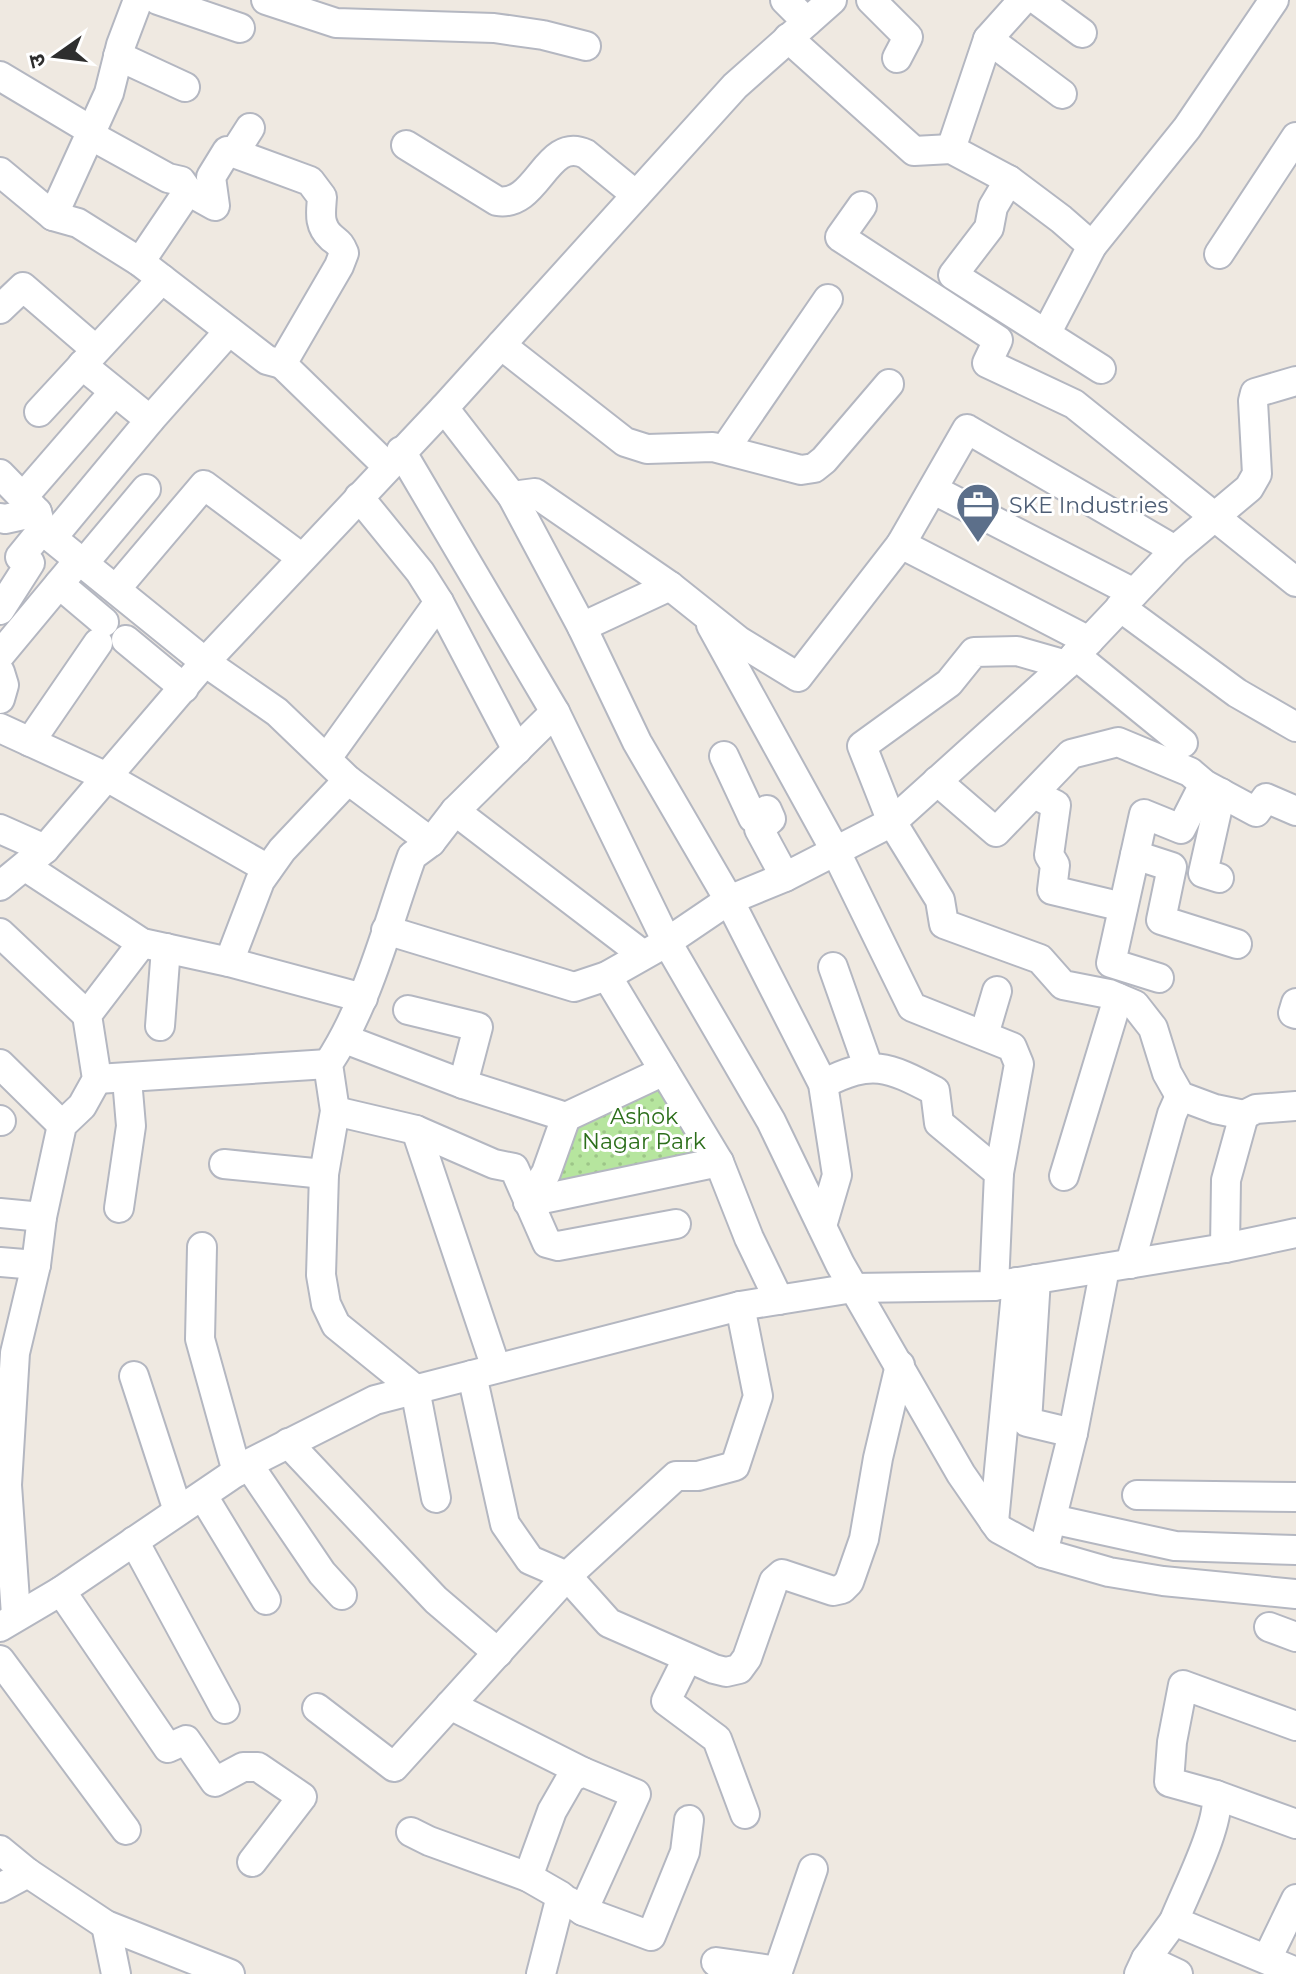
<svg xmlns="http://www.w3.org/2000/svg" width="1296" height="1974" font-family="Montserrat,'Noto Sans Devanagari',sans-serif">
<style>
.grass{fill:url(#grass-dots)}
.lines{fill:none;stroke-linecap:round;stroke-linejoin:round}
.minor-casing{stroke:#b4b7c1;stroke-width:32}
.minor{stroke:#fff;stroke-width:28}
.labels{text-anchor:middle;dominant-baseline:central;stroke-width:6;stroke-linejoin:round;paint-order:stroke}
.service-label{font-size:22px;fill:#4e5e75;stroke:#fff;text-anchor:start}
.park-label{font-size:22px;fill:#2c6e1b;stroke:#fff}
</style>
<defs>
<pattern id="grass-dots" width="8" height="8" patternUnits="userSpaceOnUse" patternTransform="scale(2)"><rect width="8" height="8" fill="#b6e59e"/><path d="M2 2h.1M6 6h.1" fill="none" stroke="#9dc588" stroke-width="1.8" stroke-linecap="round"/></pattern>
</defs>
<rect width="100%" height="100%" fill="#efe9e1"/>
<!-- grass -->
<path class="grass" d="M 661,1078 L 705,1157 L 539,1187 L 547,1120 Z"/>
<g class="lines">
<!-- minor casing -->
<g class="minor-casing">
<g id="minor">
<path d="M 158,0 L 240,28"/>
<path d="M 266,0 L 336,23 L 494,28 L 543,35 L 586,46"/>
<path d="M 785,0 L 807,22"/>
<path d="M 871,0 L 908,37 L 897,58"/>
<path d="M 1037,0 L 1082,33"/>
<path d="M 788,38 L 914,151 L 951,149 L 1009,180 L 1061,219 L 1092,246"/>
<path d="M 988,39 L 1062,94"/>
<path d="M 118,56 L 185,87"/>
<path d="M 0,76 L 92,131"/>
<path d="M 90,135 L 168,178 L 181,181 L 188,191"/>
<path d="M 406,145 L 497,201 C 538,208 546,135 586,154 L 636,195"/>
<path d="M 951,149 L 988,39 L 1023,0"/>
<path d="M 0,172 L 53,216 L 78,223 L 140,262 L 267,360 L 282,364 L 339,266 L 344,253 C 340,243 338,243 331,237 C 318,225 321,212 322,197 L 310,181 L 234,153"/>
<path d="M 1009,180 L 993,207 L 989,228 L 953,275 L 1101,369"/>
<path d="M 862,206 L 840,237 L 998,340 L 987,363 L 1074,404 L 1296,582"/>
<path d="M 53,216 L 109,93 L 121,45 L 138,0"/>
<path d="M 1219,254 L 1296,137"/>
<path d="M 140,262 L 188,191 L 215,206 L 211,177 L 227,151 L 234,153 L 250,128"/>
<path d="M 0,309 L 23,287 L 95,349"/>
<path d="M 1046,334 L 1092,246 L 1187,128 L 1274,0"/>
<path d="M 501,345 L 625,442 L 647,449 L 713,447 L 801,470 L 814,468 L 824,460 L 889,384"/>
<path d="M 282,364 L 387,466"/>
<path d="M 444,408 L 512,496 L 582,627 L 637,742 L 729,900 L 823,1084 L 837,1175 L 822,1226"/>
<path d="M 39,412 L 162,279"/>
<path d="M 150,420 L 229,331"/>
<path d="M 725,449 L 828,299"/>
<path d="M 401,451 L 555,712 L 667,942 L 771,1121 L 840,1264 L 961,1474 L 999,1529 L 1043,1553 L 1109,1572 L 1163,1581 L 1296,1594"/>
<path d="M 0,474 L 37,512 L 42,530 L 205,662 L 277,712 L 348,780 L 431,842"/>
<path d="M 934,490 L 1134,593"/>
<path d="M 512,496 L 535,493 L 670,586 L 739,641 L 798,677 L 901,544 L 967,429 L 1175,550"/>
<path d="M 23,497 L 114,392"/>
<path d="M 359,497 L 420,572 L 439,602 L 517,750"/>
<path d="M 0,518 L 5,519 L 37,512"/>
<path d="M 52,538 L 150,420 L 82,365"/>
<path d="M 901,544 L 1089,641"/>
<path d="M 84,563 L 146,489"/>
<path d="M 59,584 L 104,622"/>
<path d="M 116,589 L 204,485 L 302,558"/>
<path d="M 1120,607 L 1237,693 L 1296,727"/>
<path d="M 0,610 L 30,563 L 20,557 L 42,530"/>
<path d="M 711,625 L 836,852 L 912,1007 L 1012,1047 L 1019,1064 L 999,1173"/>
<path d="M 582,627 L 670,586"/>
<path d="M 126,640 L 184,688"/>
<path d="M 0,655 L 79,560"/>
<path d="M 1075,655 L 1183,743"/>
<path d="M 1066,665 L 1017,651 L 974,652 L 949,683 L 862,746 L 892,822 L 940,900 L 944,924 L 1040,959 L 1063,985 L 1109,994 L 1135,1005 L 1153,1028 L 1167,1073 L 1180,1096 L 1215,1109 L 1244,1115 L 1226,1180 L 1225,1248"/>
<path d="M 0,672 L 4,685 L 0,699"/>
<path d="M 0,728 L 107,777 L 268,869"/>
<path d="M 30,742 L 98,643"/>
<path d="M 724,756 L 753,818 L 767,810 L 771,819 L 759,829 L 785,877"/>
<path d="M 327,758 L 439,602"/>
<path d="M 937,781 L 996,832 L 1071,754 L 1118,742 L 1190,772 L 1204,784 L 1256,812 L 1266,798 L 1296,811"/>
<path d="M 1034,794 L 1056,805 L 1049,855 L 1055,865 L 1052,890 L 1123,907"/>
<path d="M 455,811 L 642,954"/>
<path d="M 0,829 L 45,849"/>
<path d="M 1135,855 L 1172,867 L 1161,920 L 1237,944"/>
<path d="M 26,867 L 142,943 L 229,962 L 363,998"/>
<path d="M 1219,878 L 1203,873 L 1221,793"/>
<path d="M 0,886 L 45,849 L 205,662 L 444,408 L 735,86 L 832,0"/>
<path d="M 386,930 L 574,987 L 607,976 L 667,942 L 729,900 L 785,877 L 892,822 L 1066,665 L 1175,550 L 1249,488 L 1257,474 L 1253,401 L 1255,393 L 1296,381"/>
<path d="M 0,933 L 87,1015"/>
<path d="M 229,962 L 260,881 L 282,850 L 348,780"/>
<path d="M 833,967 L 868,1066"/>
<path d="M 607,976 L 719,1162 L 749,1238 L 779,1300"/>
<path d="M 1159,978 L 1111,963 L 1144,814 L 1181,829 L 1204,784"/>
<path d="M 1296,1003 L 1293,1013 L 1296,1014"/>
<path d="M 408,1010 L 478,1027 L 463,1084"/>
<path d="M 160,1026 L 166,948"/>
<path d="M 984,1035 L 997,991"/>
<path d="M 345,1039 L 463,1084 L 566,1117 L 664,1071"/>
<path d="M 0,1064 L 62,1125"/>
<path d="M 97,1079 L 328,1064"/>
<path d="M 823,1084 C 872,1059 887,1066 935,1091 L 939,1123 L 999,1173 L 994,1286"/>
<path d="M 335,1111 L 416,1130 L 494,1164 L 514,1168 L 547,1243 L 558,1246 L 676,1224"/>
<path d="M 1244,1115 L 1256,1109 L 1296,1106"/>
<path d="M 0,1120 L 1,1121"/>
<path d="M 416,1130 L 496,1368"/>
<path d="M 224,1164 L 324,1174"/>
<path d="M 1064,1176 L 1118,998"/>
<path d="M 528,1202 L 719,1162"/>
<path d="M 528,1202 L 546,1173 L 566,1117"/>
<path d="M 119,1208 L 131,1126 L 127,1079"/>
<path d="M 0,1213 L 42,1217"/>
<path d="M 202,1247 L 200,1339 L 237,1472"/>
<path d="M 0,1262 L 36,1265"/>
<path d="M 1130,1264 L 1172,1114 L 1180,1096"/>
<path d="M 1036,1279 L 1027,1422 L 1073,1433 L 1043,1553"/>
<path d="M 472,1375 L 505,1524 L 530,1560 L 567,1576 L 609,1623 L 714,1669 L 726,1672 L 739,1669 L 747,1658 L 774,1581 L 782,1574 L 833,1591 L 842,1589 L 849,1582 L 864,1539 L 878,1458 L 900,1365"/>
<path d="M 134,1376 L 178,1511"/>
<path d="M 1073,1433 L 1105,1268"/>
<path d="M 288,1443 L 436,1600 L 498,1653"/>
<path d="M 248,1464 L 322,1573 L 342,1595"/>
<path d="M 1137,1495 L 1295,1497"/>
<path d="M 203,1496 L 266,1600"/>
<path d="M 436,1498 L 415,1389 L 336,1325 L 326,1304 L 321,1275 L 324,1174 L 335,1111 L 328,1064 C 369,1002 387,925 412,856 L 431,842 L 455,811 L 555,712"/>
<path d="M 1052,1519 L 1175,1546 L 1296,1550"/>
<path d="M 994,1522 L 1017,1282"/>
<path d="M 134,1541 L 225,1709"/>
<path d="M 61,1591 L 168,1748 L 186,1740 L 215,1782 L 243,1767 L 258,1767 L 302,1797 L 252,1862"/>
<path d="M 16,1615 L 7,1485 L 15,1353 L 36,1265 L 42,1217 L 62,1125 L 82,1106 L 97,1079 L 87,1015 L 142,943"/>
<path d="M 0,1627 L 61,1591 L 248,1464 L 375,1400 L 740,1306 L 853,1288 L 994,1286 L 1225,1248 L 1296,1233"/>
<path d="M 1269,1627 L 1296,1637"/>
<path d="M 687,1659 L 666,1701 L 717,1739 L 745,1814"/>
<path d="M 0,1660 L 126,1830"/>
<path d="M 450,1705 L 583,1772"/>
<path d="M 317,1708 L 394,1767 L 567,1576 L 676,1476 L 698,1476 L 735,1466 L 758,1396 L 740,1306"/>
<path d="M 1216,1795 L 1296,1824"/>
<path d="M 411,1832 L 429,1841 L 528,1877 L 561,1896 L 541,1974"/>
<path d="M 0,1850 L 28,1873 L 106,1925 L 230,1974"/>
<path d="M 528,1877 L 552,1811 L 571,1778 L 583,1772 L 636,1794 L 583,1911"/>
<path d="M 0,1888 L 28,1873"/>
<path d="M 568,1901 L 583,1911 L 651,1936 L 685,1852 L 689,1820"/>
<path d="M 1174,1921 C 1185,1893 1222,1821 1216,1795 L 1169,1782 L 1172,1742 L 1183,1685 L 1296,1726"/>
<path d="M 106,1925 L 116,1974"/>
<path d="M 1146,1959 L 1178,1974"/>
<path d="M 1267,1959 L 1296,1899"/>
<path d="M 716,1962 L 778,1971"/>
<path d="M 777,1974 L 813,1869"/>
<path d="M 1139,1974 L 1146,1959 L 1174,1921 L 1296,1972"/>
</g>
</g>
<!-- minor -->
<use href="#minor" class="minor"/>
</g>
<!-- icons -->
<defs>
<g id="office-pin" transform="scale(2.3)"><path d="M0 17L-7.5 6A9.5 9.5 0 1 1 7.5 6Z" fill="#5c6f8a" stroke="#fff"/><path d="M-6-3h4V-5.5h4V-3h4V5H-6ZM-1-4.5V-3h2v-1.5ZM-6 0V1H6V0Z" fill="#fff"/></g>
</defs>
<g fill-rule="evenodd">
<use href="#office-pin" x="978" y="505"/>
</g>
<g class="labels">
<!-- service labels -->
<g class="service-label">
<text x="1009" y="505">SKE Industries</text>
</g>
<!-- park labels -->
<g class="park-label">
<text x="644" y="1116">Ashok<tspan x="644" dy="25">Nagar Park</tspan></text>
</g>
</g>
<!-- north arrow -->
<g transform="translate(56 56) rotate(256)" stroke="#ffffff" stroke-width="6" paint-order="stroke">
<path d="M0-6L14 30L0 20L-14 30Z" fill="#2e2e2e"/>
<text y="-12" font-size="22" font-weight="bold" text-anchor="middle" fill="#2e2e2e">उ</text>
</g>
</svg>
